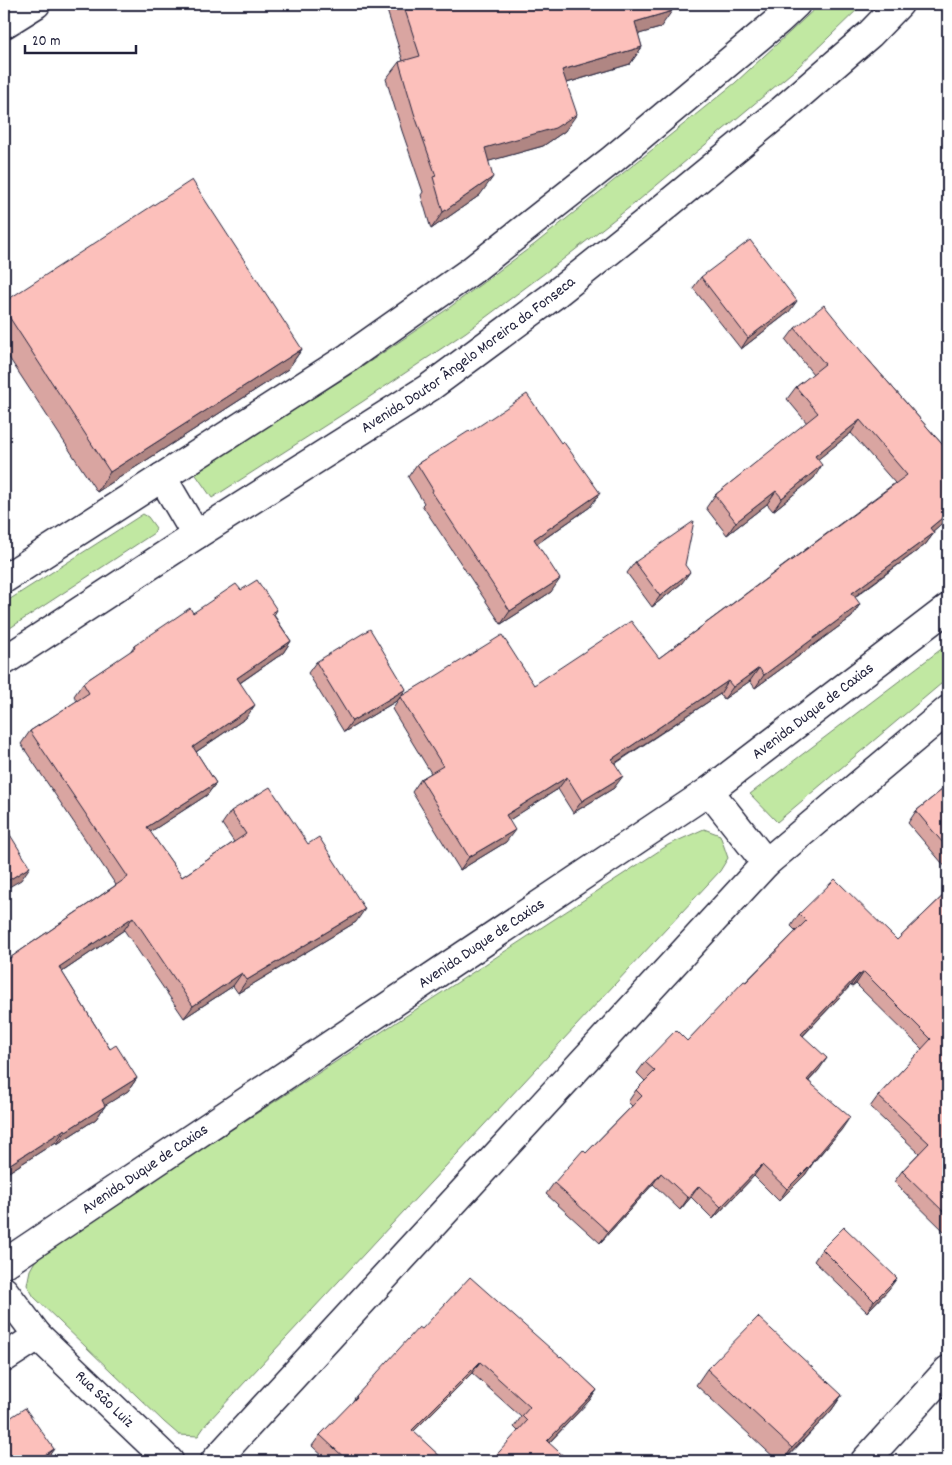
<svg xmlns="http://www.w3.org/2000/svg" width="952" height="1465" font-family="Dekko,sans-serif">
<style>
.green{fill:#c1e8a2;stroke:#72856e}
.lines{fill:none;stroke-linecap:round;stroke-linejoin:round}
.minor-casing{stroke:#22223b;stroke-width:31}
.minor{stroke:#fff;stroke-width:28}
.wall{fill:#d9a5a1;stroke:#22223b}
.shaded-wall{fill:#b08683;stroke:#22223b}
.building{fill:#fcc0bb;stroke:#22223b}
.labels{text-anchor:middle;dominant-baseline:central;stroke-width:4;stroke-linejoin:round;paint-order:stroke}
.street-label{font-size:16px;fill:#22223b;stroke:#fff}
</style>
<rect width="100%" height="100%" fill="#fff"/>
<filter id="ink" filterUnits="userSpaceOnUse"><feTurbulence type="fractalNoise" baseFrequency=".02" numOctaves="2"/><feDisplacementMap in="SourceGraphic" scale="10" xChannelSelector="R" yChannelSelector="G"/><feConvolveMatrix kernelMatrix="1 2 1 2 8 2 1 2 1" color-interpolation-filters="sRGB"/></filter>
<g filter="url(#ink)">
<!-- green -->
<g class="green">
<path d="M 820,4 L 863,4 L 796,69 L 639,200 L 557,264 L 466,332 L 362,402 L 212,498 L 194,472 L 356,371 L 446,310 L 535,244 L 735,83 Z"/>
<path d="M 143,514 L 148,517 L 156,528 L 154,533 L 4,632 L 4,603 Z"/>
<path d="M 948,644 L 948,678 L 777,822 L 750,794 Z"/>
<path d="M 704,829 L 720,835 L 728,858 L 720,871 L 207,1423 L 198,1436 L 179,1435 L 164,1422 L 34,1297 L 27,1285 L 30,1270 L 38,1256 L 668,845 Z"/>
</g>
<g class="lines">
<!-- minor casing -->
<g class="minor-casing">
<g id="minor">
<path d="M 4,24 L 36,4"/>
<path d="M 162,477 L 196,535"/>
<path d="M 4,579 L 349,357 L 471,271 L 613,159 L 779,20 L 796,4"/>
<path id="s1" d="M 4,661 L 196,535 L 430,387 L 553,296 L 651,218 L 781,111 L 870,34 L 899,4"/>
<path d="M 709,791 L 766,863"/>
<path id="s2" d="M 4,1264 L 709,791 L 948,608"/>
<path id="s3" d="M 4,1291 L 38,1336 L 169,1461"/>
<path d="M 4,1358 L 38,1336"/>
<path d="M 215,1461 L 766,863 L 948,710"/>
<path d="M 865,1461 L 948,1370"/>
</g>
</g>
<!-- minor -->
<use href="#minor" class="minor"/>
</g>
<!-- wall -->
<g class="wall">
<path d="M 385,4 L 670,4 L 660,28 L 638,34 L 642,47 L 630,64 L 567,83 L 565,131 L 543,146 L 488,161 L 480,195 L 431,229 L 421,195 L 423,192 L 402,131 L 386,79 L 399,62 L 403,61 Z"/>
<path d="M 701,277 L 789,312 L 741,349 L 693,288 Z"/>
<path d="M 4,302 L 302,349 L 288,369 L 97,492 L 4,350 Z"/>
<path d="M 795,328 L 866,357 L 948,451 L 948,518 L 933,531 L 934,533 L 925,545 L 855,597 L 852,617 L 755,688 L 750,681 L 724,699 L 720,694 L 615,764 L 614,788 L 573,813 L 558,789 L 509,820 L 506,842 L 460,870 L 412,792 L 421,779 L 431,773 L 392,709 L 400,697 L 425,683 L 534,685 L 659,658 L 895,483 L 851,433 L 818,459 L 814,478 L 773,511 L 767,504 L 727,535 L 706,508 L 715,495 L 807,423 L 787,399 L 796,387 L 813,374 L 786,340 Z"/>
<path d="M 470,432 L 590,507 L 537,544 L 551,592 L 501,624 L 422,505 L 424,503 L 408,477 L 417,464 Z"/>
<path d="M 635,562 L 682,583 L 652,607 L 627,573 Z"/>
<path d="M 241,590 L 277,610 L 274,615 L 291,641 L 283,653 L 240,683 L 246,718 L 196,752 L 216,783 L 207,795 L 150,832 L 182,877 L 234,842 L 222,824 L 231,811 L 356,922 L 238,993 L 233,986 L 184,1018 L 124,930 L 62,972 L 110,1049 L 137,1078 L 128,1091 L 105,1105 L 105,1106 L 96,1119 L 57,1144 L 56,1142 L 4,1175 L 4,962 L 116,885 L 21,744 L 30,731 L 77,701 L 74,696 L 83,683 L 130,652 L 134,646 L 193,613 Z"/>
<path d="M 316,662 L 406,689 L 398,700 L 344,732 L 308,673 Z"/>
<path d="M 948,785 L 948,870 L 908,823 L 916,811 Z"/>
<path d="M 948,891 L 948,1235 L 894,1182 L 902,1171 L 919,1153 L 870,1107 L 878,1096 L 922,1049 L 856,984 L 852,987 L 851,985 L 803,1036 L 819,1070 L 809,1081 L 842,1129 L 813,1163 L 805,1175 L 779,1201 L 754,1176 L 713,1219 L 691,1197 L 680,1210 L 653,1184 L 600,1243 L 546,1194 L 554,1183 L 586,1153 L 632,1106 L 628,1102 L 636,1090 L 645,1081 L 637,1073 L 645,1062 L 687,1041 L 796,931 L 791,926 L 799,914 L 897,940 Z"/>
<path d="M 822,1249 L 889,1289 L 867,1312 L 814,1261 Z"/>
<path d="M 422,1329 L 560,1357 L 597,1390 L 589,1401 L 549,1443 L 518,1431 L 514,1427 L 521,1417 L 472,1373 L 413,1432 L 445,1461 L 328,1461 L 312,1446 L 320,1435 L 351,1404 L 356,1396 Z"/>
<path d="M 707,1369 L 842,1395 L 831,1411 L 784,1461 L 778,1461 L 696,1385 Z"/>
</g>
<!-- shaded-wall -->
<g class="shaded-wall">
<path d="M 672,11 L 660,28 L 622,39 L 635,22 Z"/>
<path d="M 642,47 L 630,64 L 550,88 L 562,70 Z"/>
<path d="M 577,114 L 565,131 L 543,146 L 472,166 L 485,148 Z"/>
<path d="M 493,177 L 480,195 L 431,229 L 443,212 Z"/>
<path d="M 797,301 L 789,312 L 741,349 L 748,338 Z"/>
<path d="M 302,349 L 288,369 L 97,492 L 110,472 Z"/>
<path d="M 860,420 L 851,433 L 806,469 L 815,456 Z"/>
<path d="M 822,465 L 814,478 L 773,511 L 782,498 Z"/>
<path d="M 776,491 L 767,504 L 727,535 L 736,522 Z"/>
<path d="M 600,493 L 590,507 L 525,552 L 534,539 Z"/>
<path d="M 948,513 L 948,518 L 922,541 L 930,528 Z"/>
<path d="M 934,533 L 925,545 L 843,605 L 852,593 Z"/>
<path d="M 690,572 L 682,583 L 652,607 L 660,596 Z"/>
<path d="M 560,579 L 551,592 L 501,624 L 510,611 Z"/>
<path d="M 860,604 L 852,617 L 755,688 L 764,675 Z"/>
<path d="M 291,641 L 283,653 L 228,691 L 237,678 Z"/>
<path d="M 759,668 L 750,681 L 724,699 L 733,687 Z"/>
<path d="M 728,681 L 720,694 L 603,771 L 612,759 Z"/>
<path d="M 406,689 L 398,700 L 344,732 L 352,721 Z"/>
<path d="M 255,705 L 246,718 L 184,760 L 193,747 Z"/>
<path d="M 623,776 L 614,788 L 573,813 L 582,801 Z"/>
<path d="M 567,777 L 558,789 L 497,828 L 506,815 Z"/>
<path d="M 216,783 L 207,795 L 138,840 L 147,827 Z"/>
<path d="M 515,830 L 506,842 L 460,870 L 469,857 Z"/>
<path d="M 30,867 L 21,880 L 4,890 L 4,883 Z"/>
<path d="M 365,909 L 356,922 L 238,993 L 247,980 Z"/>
<path d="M 133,917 L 124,930 L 50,980 L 59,967 Z"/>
<path d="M 864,972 L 856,984 L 852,987 L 860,975 Z"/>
<path d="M 242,973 L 233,986 L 184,1018 L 193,1006 Z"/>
<path d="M 859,974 L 851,985 L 793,1046 L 801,1034 Z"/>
<path d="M 827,1058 L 819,1070 L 799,1091 L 807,1080 Z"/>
<path d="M 137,1078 L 128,1091 L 93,1113 L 102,1100 Z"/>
<path d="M 105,1106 L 96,1119 L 57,1144 L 66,1131 Z"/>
<path d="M 850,1117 L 842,1129 L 809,1167 L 813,1163 L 805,1175 L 779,1201 L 787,1189 Z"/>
<path d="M 65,1129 L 56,1142 L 4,1175 L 4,1168 Z"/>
<path d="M 762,1165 L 754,1176 L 713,1219 L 721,1207 Z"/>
<path d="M 661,1173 L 653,1184 L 600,1243 L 608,1232 Z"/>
<path d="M 699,1186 L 691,1197 L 680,1210 L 688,1198 Z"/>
<path d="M 897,1278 L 889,1289 L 867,1312 L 874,1301 Z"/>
<path d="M 480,1362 L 472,1373 L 404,1441 L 412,1430 Z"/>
<path d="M 597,1390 L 589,1401 L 540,1452 L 547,1441 Z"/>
<path d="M 842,1395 L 831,1411 L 783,1461 L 792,1448 Z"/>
<path d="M 54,1449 L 45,1461 L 36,1461 Z"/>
</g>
<!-- building -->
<g class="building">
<path d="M 403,4 L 670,4 L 672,11 L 635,22 L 642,47 L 562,70 L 577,114 L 555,128 L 485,148 L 493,177 L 443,212 L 433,177 L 436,176 L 414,113 L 399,62 L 420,56 Z"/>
<path d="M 192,180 L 302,349 L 110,472 L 4,309 L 4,302 Z"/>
<path d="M 750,240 L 797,301 L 748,338 L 701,277 Z"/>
<path d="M 824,305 L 866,357 L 948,451 L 948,513 L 930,528 L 934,533 L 852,593 L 860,604 L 764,675 L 759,668 L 733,687 L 728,681 L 612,759 L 623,776 L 582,801 L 567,777 L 506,815 L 515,830 L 469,857 L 421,779 L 443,766 L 400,697 L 425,682 L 425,683 L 502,635 L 534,685 L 631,621 L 659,658 L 907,475 L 860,420 L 815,456 L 822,465 L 782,498 L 776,491 L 736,522 L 715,495 L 818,413 L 796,387 L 825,364 L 795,328 Z"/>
<path d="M 527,394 L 561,443 L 563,441 L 600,493 L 534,539 L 560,579 L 510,611 L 432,492 L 433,490 L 417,464 L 469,431 L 470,432 Z"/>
<path d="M 694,521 L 685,565 L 690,572 L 660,596 L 635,562 Z"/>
<path d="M 257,580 L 277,610 L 272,613 L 291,641 L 237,678 L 255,705 L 193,747 L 216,783 L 147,827 L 182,877 L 246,834 L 231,811 L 270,787 L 308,844 L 319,837 L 365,909 L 247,980 L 242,973 L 193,1006 L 133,917 L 59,967 L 110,1049 L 116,1045 L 137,1078 L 102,1100 L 105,1106 L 66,1131 L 65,1129 L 4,1168 L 4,962 L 128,877 L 30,731 L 89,693 L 83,683 L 135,648 L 134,646 L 190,608 L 193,613 L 236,584 L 241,590 Z"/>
<path d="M 370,629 L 406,689 L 352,721 L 316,662 Z"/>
<path d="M 948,785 L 948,849 L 916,811 Z"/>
<path d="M 4,825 L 30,867 L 4,883 Z"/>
<path d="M 835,879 L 897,940 L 948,891 L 948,1216 L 902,1171 L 929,1143 L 878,1096 L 931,1039 L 864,972 L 860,975 L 859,974 L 801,1034 L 827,1058 L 807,1080 L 850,1117 L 812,1162 L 813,1163 L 787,1189 L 762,1165 L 721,1207 L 699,1186 L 688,1198 L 661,1173 L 608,1232 L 554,1183 L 583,1150 L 586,1153 L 642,1096 L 636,1090 L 655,1071 L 645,1062 L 676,1030 L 687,1041 L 744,981 L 746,982 L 806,921 L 799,914 Z"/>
<path d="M 844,1227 L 897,1278 L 874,1301 L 822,1249 Z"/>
<path d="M 470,1277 L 560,1357 L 561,1356 L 597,1390 L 547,1441 L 569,1461 L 491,1461 L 527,1421 L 522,1416 L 530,1407 L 480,1362 L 412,1430 L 445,1461 L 348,1461 L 320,1435 L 357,1397 L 356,1396 L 419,1327 L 422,1329 Z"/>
<path d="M 758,1317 L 842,1395 L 792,1448 L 707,1369 Z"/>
<path d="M 25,1408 L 54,1449 L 36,1461 L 7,1461 L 4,1456 L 4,1422 Z"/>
</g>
</g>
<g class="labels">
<!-- street labels -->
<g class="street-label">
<text stroke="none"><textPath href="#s1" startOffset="556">Avenida Doutor Ângelo Moreira da Fonseca</textPath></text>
<text stroke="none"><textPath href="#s2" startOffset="980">Avenida Duque de Caxias</textPath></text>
<text stroke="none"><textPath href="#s2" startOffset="575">Avenida Duque de Caxias</textPath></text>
<text stroke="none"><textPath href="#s2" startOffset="170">Avenida Duque de Caxias</textPath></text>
<text stroke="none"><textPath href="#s3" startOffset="148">Rua São Luiz</textPath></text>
</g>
</g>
<!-- margin -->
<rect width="952" height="1465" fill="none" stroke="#fff" stroke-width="20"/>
<rect x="10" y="10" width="932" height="1445" fill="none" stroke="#22223b" stroke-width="2" filter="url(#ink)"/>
<!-- scale -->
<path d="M25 45v8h111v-8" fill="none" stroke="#22223b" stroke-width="2.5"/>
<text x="32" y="45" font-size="15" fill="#22223b" stroke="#ffffff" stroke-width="4" paint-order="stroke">20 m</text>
</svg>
